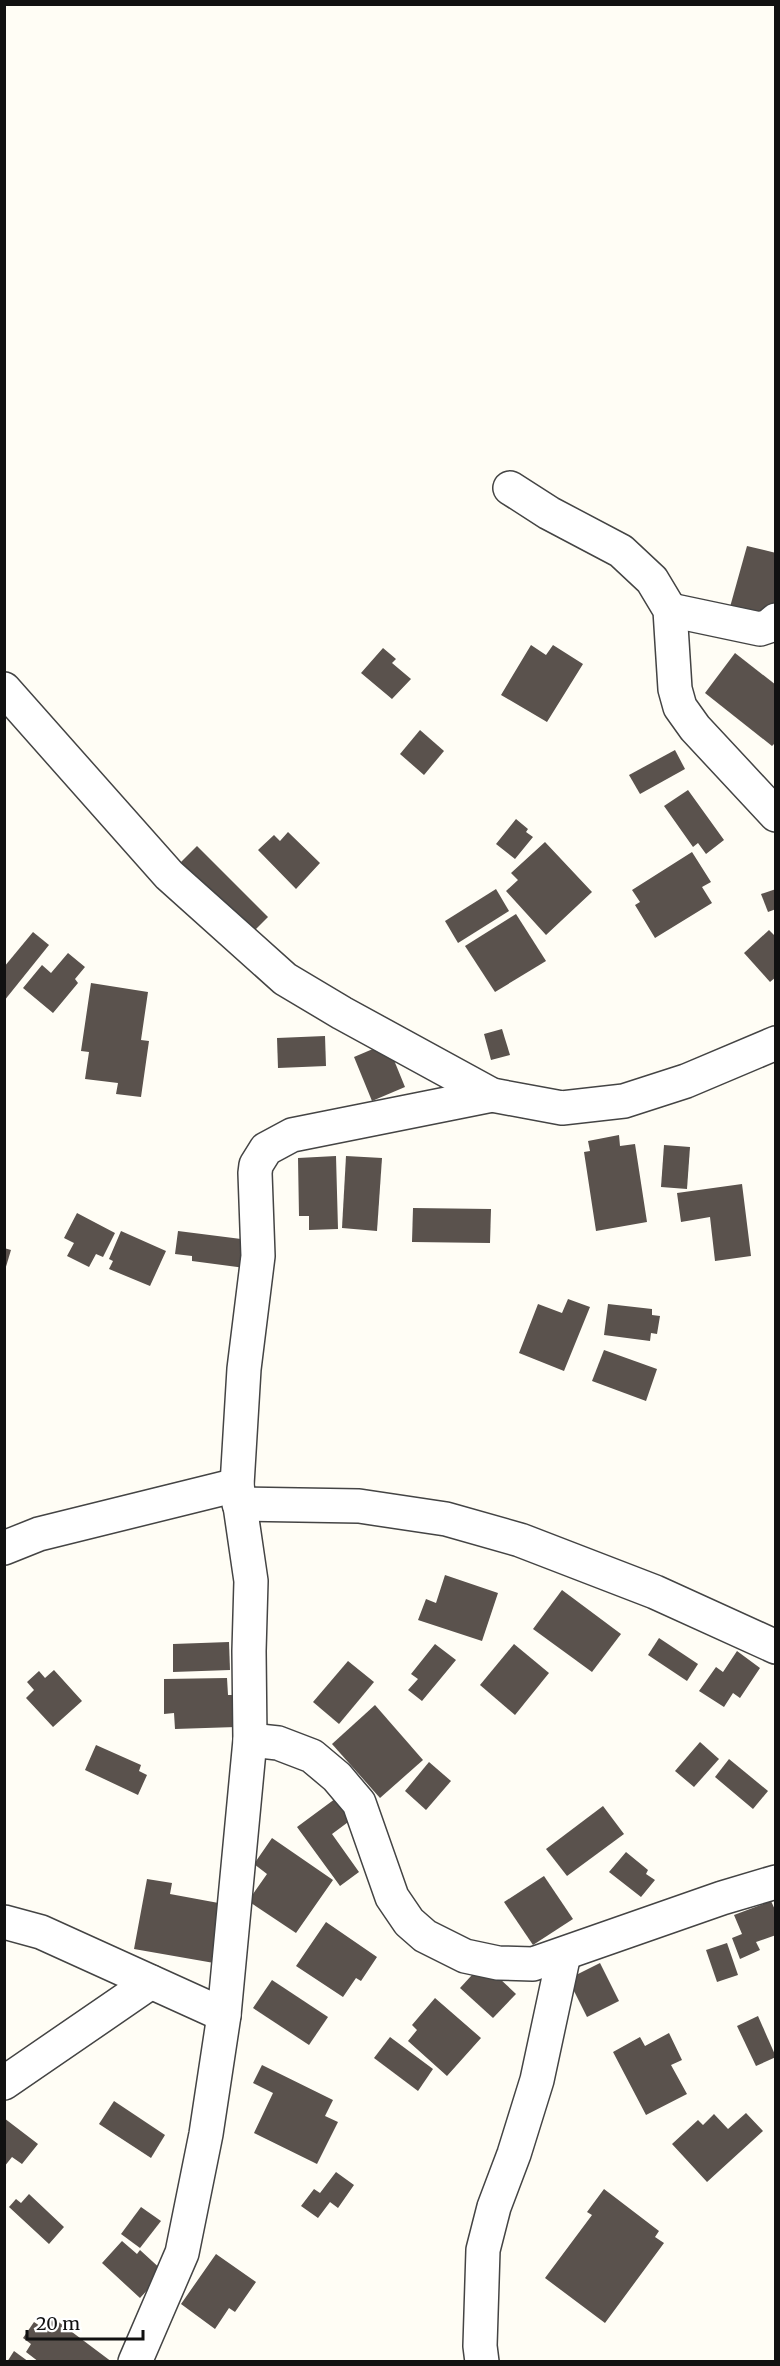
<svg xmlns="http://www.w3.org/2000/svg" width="780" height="2366" font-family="Merriweather,serif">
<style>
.building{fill:#5a524d}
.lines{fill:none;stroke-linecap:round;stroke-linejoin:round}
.minor-casing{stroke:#444;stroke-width:36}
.minor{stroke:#fff;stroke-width:33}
</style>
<rect width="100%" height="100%" fill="#fffdf5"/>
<!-- building -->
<g class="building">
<path d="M 747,546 L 776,553 L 776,607 L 773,618 L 730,607 Z"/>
<path d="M 531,645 L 546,655 L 553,645 L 583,664 L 547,722 L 501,695 Z"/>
<path d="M 383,648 L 396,659 L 392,663 L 411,679 L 392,699 L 361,673 Z"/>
<path d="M 735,653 L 776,685 L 776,742 L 772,746 L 705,693 Z"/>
<path d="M 420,730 L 444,751 L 424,775 L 400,754 Z"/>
<path d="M 675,750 L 685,769 L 640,794 L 629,775 Z"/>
<path d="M 688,790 L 724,840 L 706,854 L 698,843 L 693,847 L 664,806 Z"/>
<path d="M 516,819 L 528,829 L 526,832 L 533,837 L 515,859 L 496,844 Z"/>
<path d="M 288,832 L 320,863 L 296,889 L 258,850 L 274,835 L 280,841 Z"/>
<path d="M 545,842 L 592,892 L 546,935 L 506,891 L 518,880 L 511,873 Z"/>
<path d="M 197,846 L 268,917 L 247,938 L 175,868 Z"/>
<path d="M 692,852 L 711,882 L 702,887 L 712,903 L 655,938 L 635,905 L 640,902 L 632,890 Z"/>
<path d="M 496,889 L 509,911 L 458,943 L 445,921 Z"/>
<path d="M 776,889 L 776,909 L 768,912 L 761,894 Z"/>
<path d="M 516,914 L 546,961 L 495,992 L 465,946 Z"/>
<path d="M 769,930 L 776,937 L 776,977 L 770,982 L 744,953 Z"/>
<path d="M 33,932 L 49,945 L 4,1001 L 4,967 Z"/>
<path d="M 68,953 L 85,967 L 75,979 L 78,983 L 53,1013 L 23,988 L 42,965 L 51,973 Z"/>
<path d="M 91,983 L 148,992 L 141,1040 L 149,1041 L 141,1097 L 116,1094 L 118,1083 L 85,1079 L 89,1052 L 81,1051 Z"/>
<path d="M 502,1029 L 510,1055 L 491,1060 L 484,1034 Z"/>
<path d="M 325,1036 L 326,1066 L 278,1068 L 277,1038 Z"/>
<path d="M 387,1043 L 405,1087 L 372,1101 L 354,1057 Z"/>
<path d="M 619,1135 L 620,1146 L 635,1144 L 647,1222 L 596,1231 L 584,1152 L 590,1151 L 588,1141 Z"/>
<path d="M 664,1145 L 690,1147 L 687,1189 L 661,1187 Z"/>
<path d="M 336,1156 L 338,1229 L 309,1230 L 309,1216 L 299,1216 L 298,1158 Z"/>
<path d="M 346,1156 L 382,1158 L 377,1231 L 342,1228 Z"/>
<path d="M 742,1184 L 751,1256 L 715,1261 L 710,1217 L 681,1222 L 677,1193 Z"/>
<path d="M 413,1208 L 491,1209 L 490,1243 L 412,1242 Z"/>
<path d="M 77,1213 L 115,1233 L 103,1257 L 96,1254 L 89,1267 L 67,1256 L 74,1243 L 64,1238 Z"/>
<path d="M 121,1231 L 166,1251 L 150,1286 L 109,1269 L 113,1261 L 109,1259 Z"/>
<path d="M 178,1231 L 249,1240 L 245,1268 L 192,1261 L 192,1256 L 175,1254 Z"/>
<path d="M 4,1248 L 11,1250 L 5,1270 L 4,1270 Z"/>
<path d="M 568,1299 L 590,1307 L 564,1371 L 519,1353 L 538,1304 L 562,1313 Z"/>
<path d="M 608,1304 L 652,1309 L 652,1315 L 660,1316 L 657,1334 L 651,1333 L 650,1341 L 604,1335 Z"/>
<path d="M 604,1350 L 657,1369 L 646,1401 L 592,1381 Z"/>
<path d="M 445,1575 L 498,1593 L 482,1641 L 418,1620 L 426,1599 L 436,1603 Z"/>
<path d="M 562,1590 L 621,1634 L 592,1672 L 533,1629 Z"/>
<path d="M 659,1638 L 698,1664 L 687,1681 L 648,1655 Z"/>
<path d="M 229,1642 L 230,1670 L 173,1672 L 173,1644 Z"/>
<path d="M 435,1644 L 456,1660 L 422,1701 L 408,1690 L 418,1679 L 411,1674 Z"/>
<path d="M 514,1644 L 549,1673 L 515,1715 L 480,1685 Z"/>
<path d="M 737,1651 L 760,1668 L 740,1698 L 733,1693 L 724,1707 L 699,1691 L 716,1667 L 723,1672 Z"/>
<path d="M 348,1661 L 374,1682 L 339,1724 L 313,1702 Z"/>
<path d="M 54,1670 L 82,1701 L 53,1727 L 26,1698 L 34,1690 L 27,1682 L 39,1671 L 45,1678 Z"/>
<path d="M 227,1678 L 228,1695 L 235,1695 L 236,1727 L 175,1729 L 174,1713 L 164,1714 L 164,1679 Z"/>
<path d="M 375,1705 L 423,1760 L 380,1798 L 332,1744 Z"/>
<path d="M 700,1742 L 719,1759 L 694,1787 L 675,1771 Z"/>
<path d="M 96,1745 L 141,1765 L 139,1771 L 147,1775 L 138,1795 L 85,1770 Z"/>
<path d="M 729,1759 L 768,1791 L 753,1809 L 715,1777 Z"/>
<path d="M 429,1762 L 451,1781 L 426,1810 L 405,1791 Z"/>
<path d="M 343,1793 L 359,1814 L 332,1834 L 359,1872 L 340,1886 L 297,1827 Z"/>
<path d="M 603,1806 L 624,1834 L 567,1876 L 546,1849 Z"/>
<path d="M 272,1838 L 333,1880 L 296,1933 L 248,1901 L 267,1874 L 254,1864 Z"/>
<path d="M 626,1852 L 648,1870 L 646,1874 L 655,1880 L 641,1897 L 609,1872 Z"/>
<path d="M 544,1876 L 573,1919 L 533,1945 L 504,1902 Z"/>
<path d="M 147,1879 L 172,1883 L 170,1894 L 224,1904 L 214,1963 L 134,1949 Z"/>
<path d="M 771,1901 L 776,1912 L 776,1935 L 756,1942 L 760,1950 L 740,1959 L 732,1938 L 742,1934 L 734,1915 Z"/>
<path d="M 326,1922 L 377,1957 L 361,1981 L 356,1978 L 343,1997 L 296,1966 Z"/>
<path d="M 727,1943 L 738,1975 L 717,1982 L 706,1950 Z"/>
<path d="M 483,1963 L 516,1994 L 493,2018 L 460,1988 Z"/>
<path d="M 600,1963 L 619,2001 L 587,2017 L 568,1979 Z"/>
<path d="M 272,1980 L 328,2017 L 309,2045 L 253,2008 Z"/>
<path d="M 435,1998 L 481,2038 L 447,2076 L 408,2041 L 417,2030 L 412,2025 Z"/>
<path d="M 758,2016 L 776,2057 L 756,2066 L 737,2026 Z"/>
<path d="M 669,2033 L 682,2060 L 671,2065 L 687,2094 L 646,2115 L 613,2052 L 640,2037 L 645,2046 Z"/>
<path d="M 390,2037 L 433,2069 L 418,2091 L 374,2058 Z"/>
<path d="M 262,2065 L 333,2100 L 325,2116 L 338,2122 L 317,2164 L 254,2133 L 273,2093 L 253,2083 Z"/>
<path d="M 114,2101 L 165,2135 L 151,2158 L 99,2124 Z"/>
<path d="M 746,2113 L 763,2131 L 707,2182 L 672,2144 L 698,2120 L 703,2125 L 714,2114 L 728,2129 Z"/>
<path d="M 4,2118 L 38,2144 L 22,2164 L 12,2157 L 4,2167 Z"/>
<path d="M 336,2172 L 354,2185 L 338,2208 L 330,2202 L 318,2218 L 301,2206 L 314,2189 L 320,2193 Z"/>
<path d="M 604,2189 L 659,2231 L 655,2237 L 664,2243 L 605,2323 L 545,2278 L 592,2215 L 587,2212 Z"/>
<path d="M 29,2194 L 64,2227 L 49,2244 L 9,2207 L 16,2199 L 21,2203 Z"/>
<path d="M 141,2207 L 161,2221 L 140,2248 L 121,2234 Z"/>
<path d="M 122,2241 L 137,2254 L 140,2250 L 164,2272 L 140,2298 L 102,2263 Z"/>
<path d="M 216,2254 L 256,2282 L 235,2312 L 229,2308 L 215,2329 L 181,2304 Z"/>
<path d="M 52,2317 L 112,2362 L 39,2362 L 26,2352 L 31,2344 L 23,2338 L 34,2322 L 43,2328 Z"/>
<path d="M 14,2351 L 29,2362 L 7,2362 Z"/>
</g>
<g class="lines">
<!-- minor casing -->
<g class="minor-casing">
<g id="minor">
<path d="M 510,488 L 549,513 L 621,551 L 652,580 L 670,610 L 675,689 L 680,707 L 695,728 L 776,815"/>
<path d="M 670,610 L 760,629 L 769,626 L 776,620"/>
<path d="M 4,689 L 169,875 L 285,979 L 342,1013 L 492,1095 L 562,1108 L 624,1101 L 686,1081 L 776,1043"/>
<path d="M 239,1504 L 359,1506 L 446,1519 L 520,1540 L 655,1592 L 776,1647"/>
<path d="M 4,1548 L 39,1534 L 237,1485"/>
<path d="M 250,1740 L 278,1743 L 312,1756 L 337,1777 L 359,1803 L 392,1897 L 409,1922 L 425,1936 L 465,1956 L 498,1963 L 533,1964 L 722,1898 L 776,1882"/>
<path d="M 4,1922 L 41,1932 L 224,2015"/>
<path d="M 4,2083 L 151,1982"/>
<path d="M 135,2362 L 182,2253 L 206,2134 L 224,2015 L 250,1740 L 249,1651 L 251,1581 L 237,1485 L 244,1369 L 258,1256 L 255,1173 L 256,1165 L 266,1149 L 292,1135 L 492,1095"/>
<path d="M 482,2362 L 480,2346 L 483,2250 L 494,2207 L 514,2154 L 537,2080 L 564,1954"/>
</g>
</g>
<!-- minor -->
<use href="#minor" class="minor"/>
</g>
<!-- border -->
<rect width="780" height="2366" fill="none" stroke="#111111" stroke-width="12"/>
<!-- scale -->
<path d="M27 2330v9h116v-9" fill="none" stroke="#111111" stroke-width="3"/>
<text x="36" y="2330" font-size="18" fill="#111111" stroke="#ffffff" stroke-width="4.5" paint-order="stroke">20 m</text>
</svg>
